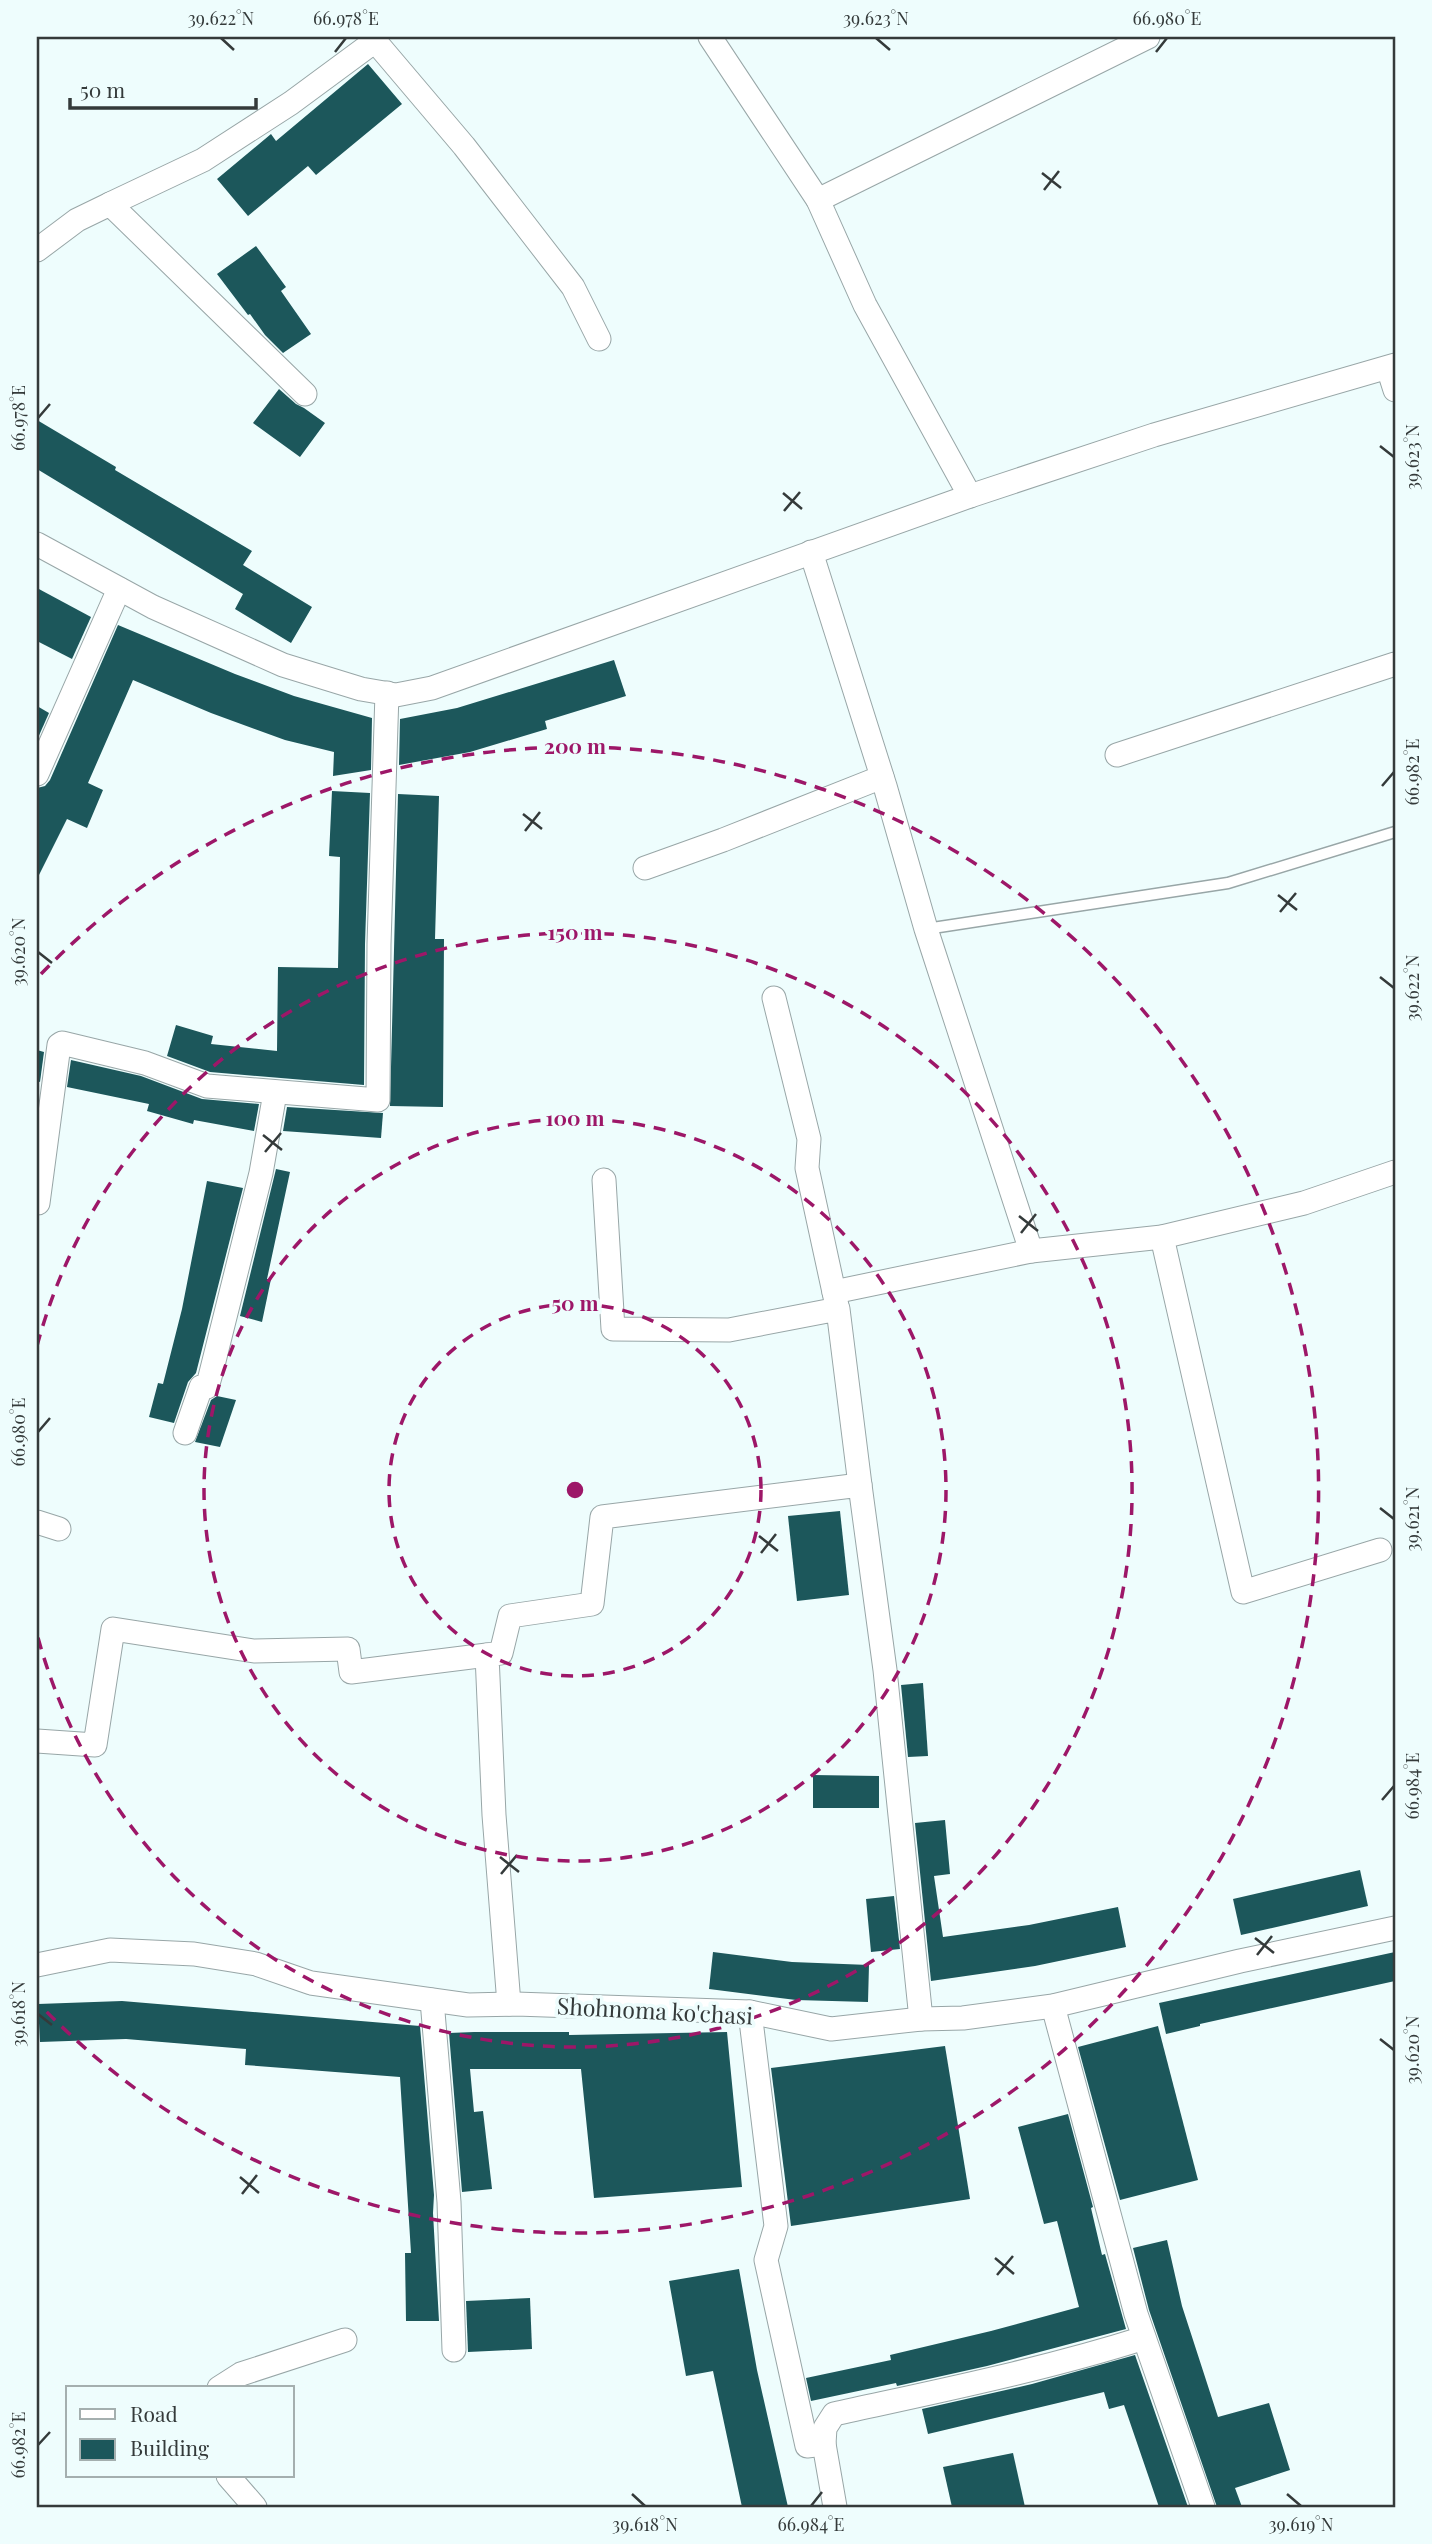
<svg xmlns="http://www.w3.org/2000/svg" width="1432" height="2544" font-family="'Playfair Display',serif">
<style>
.building{fill:#1c575b}
.lines{fill:none;stroke-linecap:round;stroke-linejoin:round}
.lane-casing{stroke:#98a6a7;stroke-width:13}
.street-casing{stroke:#98a6a7;stroke-width:25}
.lane{stroke:#fff;stroke-width:10}
.street{stroke:#fff;stroke-width:23}
.ticks{fill:none;stroke:#343a3a;stroke-width:2.5}
.ring{fill:none;stroke:#9d1768;stroke-width:3.5;stroke-dasharray:12 9}
.labels{text-anchor:middle;dominant-baseline:central;stroke-width:7;stroke-linejoin:round;paint-order:stroke}
.street-label{font-size:23px;fill:#343a3a;stroke:#eefdfd}
.centre{fill:#9d1768;stroke:#eefdfd;stroke-width:3.5}
.ring-label{font-size:21px;text-anchor:middle;font-weight:bold;fill:#9d1768;stroke:#eefdfd;stroke-width:7;stroke-linejoin:round;paint-order:stroke}
.neatline{fill:none;stroke:#343a3a;stroke-width:2.5}
.ticks-label{font-size:18px;text-anchor:middle;fill:#343a3a}
</style>
<rect width="100%" height="100%" fill="#eefdfd"/>
<!-- building -->
<g class="building">
<path d="M 368,64 L 402,104 L 316,175 L 308,166 L 248,216 L 217,179 L 271,134 L 276,141 Z"/>
<path d="M 256,246 L 286,287 L 281,291 L 311,334 L 283,353 L 265,335 L 250,314 L 248,315 L 217,274 Z"/>
<path d="M 279,389 L 296,404 L 304,408 L 325,423 L 300,457 L 253,423 Z"/>
<path d="M 37,420 L 116,467 L 115,470 L 252,551 L 243,565 L 312,607 L 291,643 L 235,609 L 243,594 L 37,469 Z"/>
<path d="M 37,588 L 91,617 L 72,659 L 37,641 Z"/>
<path d="M 118,625 L 235,674 L 294,696 L 372,718 L 371,770 L 333,776 L 334,752 L 285,740 L 211,713 L 133,680 L 88,783 L 103,790 L 87,828 L 67,819 L 37,879 L 37,788 L 45,786 L 50,780 Z"/>
<path d="M 614,660 L 626,696 L 545,721 L 547,729 L 470,752 L 399,765 L 400,719 L 457,708 Z"/>
<path d="M 37,706 L 49,713 L 37,740 Z"/>
<path d="M 332,791 L 370,793 L 365,944 L 364,1085 L 210,1072 L 167,1056 L 176,1025 L 213,1036 L 211,1044 L 277,1051 L 278,967 L 338,968 L 340,857 L 329,856 Z"/>
<path d="M 398,794 L 439,796 L 435,939 L 444,939 L 443,1107 L 390,1106 Z"/>
<path d="M 37,1050 L 44,1052 L 40,1082 L 37,1081 Z"/>
<path d="M 71,1060 L 141,1076 L 202,1099 L 259,1104 L 254,1131 L 194,1120 L 193,1124 L 147,1111 L 149,1104 L 67,1087 Z"/>
<path d="M 287,1107 L 383,1113 L 381,1138 L 283,1131 Z"/>
<path d="M 276,1169 L 290,1172 L 267,1279 L 271,1279 L 262,1322 L 240,1316 Z"/>
<path d="M 207,1181 L 243,1188 L 196,1373 L 188,1382 L 174,1423 L 149,1417 L 158,1383 L 163,1384 L 182,1309 Z"/>
<path d="M 217,1396 L 236,1400 L 220,1447 L 195,1442 L 211,1400 Z"/>
<path d="M 840,1511 L 849,1595 L 797,1601 L 788,1516 Z"/>
<path d="M 923,1683 L 928,1756 L 908,1757 L 901,1685 Z"/>
<path d="M 813,1775 L 879,1776 L 879,1808 L 813,1808 Z"/>
<path d="M 945,1820 L 950,1874 L 934,1876 L 943,1937 L 1029,1925 L 1118,1907 L 1126,1947 L 1035,1966 L 931,1981 L 915,1823 Z"/>
<path d="M 1360,1870 L 1368,1906 L 1241,1935 L 1233,1899 Z"/>
<path d="M 894,1896 L 900,1949 L 871,1952 L 866,1899 Z"/>
<path d="M 713,1952 L 792,1962 L 869,1965 L 868,2002 L 796,2000 L 709,1989 Z"/>
<path d="M 1395,1952 L 1395,1981 L 1200,2024 L 1200,2026 L 1166,2034 L 1159,2003 Z"/>
<path d="M 122,2001 L 420,2026 L 434,2195 L 433,2213 L 439,2321 L 406,2321 L 405,2253 L 411,2253 L 400,2077 L 245,2065 L 246,2049 L 126,2039 L 40,2042 L 38,2004 Z"/>
<path d="M 1158,2026 L 1198,2180 L 1120,2200 L 1078,2047 Z"/>
<path d="M 474,2032 L 569,2032 L 569,2035 L 727,2032 L 742,2187 L 594,2198 L 581,2069 L 470,2069 L 474,2112 L 483,2111 L 492,2189 L 462,2192 L 449,2033 Z"/>
<path d="M 945,2046 L 970,2199 L 791,2226 L 771,2068 Z"/>
<path d="M 1068,2114 L 1093,2207 L 1091,2208 L 1102,2255 L 1105,2254 L 1126,2329 L 987,2366 L 897,2386 L 896,2383 L 811,2401 L 806,2378 L 891,2360 L 890,2355 L 991,2331 L 1079,2307 L 1057,2221 L 1044,2224 L 1018,2127 Z"/>
<path d="M 1167,2240 L 1182,2306 L 1218,2417 L 1269,2403 L 1290,2470 L 1235,2488 L 1242,2507 L 1217,2507 L 1149,2310 L 1133,2248 Z"/>
<path d="M 739,2269 L 757,2370 L 788,2507 L 742,2507 L 713,2371 L 686,2376 L 669,2281 Z"/>
<path d="M 530,2298 L 532,2349 L 468,2352 L 466,2301 Z"/>
<path d="M 1135,2355 L 1188,2507 L 1159,2507 L 1124,2405 L 1109,2409 L 1104,2392 L 928,2434 L 922,2409 L 1032,2384 Z"/>
<path d="M 1013,2453 L 1025,2507 L 952,2507 L 943,2467 Z"/>
</g>
<g class="lines">
<!-- lane casing -->
<g class="lane-casing">
<path id="lane" d="M 926,929 L 1228,883 L 1395,832"/>
</g>
<!-- street casing -->
<g class="street-casing">
<g id="street">
<path d="M 710,37 L 818,200 L 865,305 L 970,496"/>
<path d="M 818,200 L 1148,37"/>
<path d="M 110,204 L 203,160 L 291,103 L 375,41 L 464,146 L 573,287 L 599,339"/>
<path d="M 37,250 L 77,220 L 110,204 L 305,394"/>
<path d="M 1388,368 L 1395,390"/>
<path d="M 37,544 L 153,607 L 283,665 L 361,689 L 396,695 L 432,688 L 970,496 L 1154,435 L 1395,365"/>
<path d="M 811,552 L 885,786 L 926,929 L 1031,1251"/>
<path d="M 1117,755 L 1395,664"/>
<path d="M 37,774 L 119,589"/>
<path d="M 645,868 L 723,840 L 882,777"/>
<path d="M 774,998 L 809,1139 L 807,1168 L 837,1306"/>
<path d="M 604,1180 L 613,1329 L 729,1330 L 838,1309 L 860,1485"/>
<path d="M 38,1203 L 59,1045 L 62,1043 L 145,1063 L 207,1086 L 378,1100 L 379,944 L 387,693"/>
<path d="M 1162,1237 L 1243,1592 L 1380,1550"/>
<path d="M 834,1292 L 1031,1251 L 1162,1237 L 1304,1203 L 1395,1172"/>
<path d="M 185,1433 L 201,1387 L 207,1387 L 210,1377 L 261,1173 L 275,1093"/>
<path d="M 37,1522 L 59,1529"/>
<path d="M 37,1741 L 95,1745 L 113,1629 L 254,1651 L 348,1649 L 351,1672 L 487,1655"/>
<path d="M 37,1965 L 110,1950 L 194,1954 L 256,1964 L 311,1983 L 468,2005 L 516,2004 L 750,2012 L 831,2029 L 921,2019 L 963,2018 L 1053,2006 L 1240,1961 L 1395,1928"/>
<path d="M 432,2000 L 449,2202 L 454,2350"/>
<path d="M 509,2004 L 494,1815 L 487,1655 L 501,1653 L 510,1616 L 592,1604 L 602,1517 L 860,1485 L 885,1670 L 921,2019"/>
<path d="M 1053,2006 L 1136,2314 L 1203,2507"/>
<path d="M 750,2012 L 776,2226 L 766,2260 L 807,2446 L 824,2444"/>
<path d="M 219,2388 L 241,2374 L 345,2340"/>
<path d="M 228,2476 L 255,2507"/>
<path d="M 835,2507 L 824,2444 L 825,2428 L 834,2414 C 938,2391 1043,2370 1144,2338"/>
</g>
</g>
<!-- lane -->
<use href="#lane" class="lane"/>
<!-- street -->
<use href="#street" class="street"/>
</g>
<!-- ticks -->
<path class="ticks" d="M 221,38 L 234,50M 876,38 L 890,50M 335,52 L 346,38M 1156,52 L 1167,38M 1042,173 L 1061,188M 1044,190 L 1059,171M 38,418 L 50,404M 1380,446 L 1394,457M 783,493 L 802,509M 784,511 L 800,492M 1382,786 L 1394,772M 523,814 L 542,829M 525,831 L 540,812M 1278,895 L 1297,910M 1280,912 L 1296,893M 38,952 L 52,963M 1380,977 L 1394,988M 263,1135 L 282,1150M 265,1152 L 281,1133M 1019,1216 L 1038,1231M 1021,1233 L 1036,1214M 38,1432 L 50,1418M 1380,1508 L 1394,1519M 759,1536 L 778,1551M 761,1553 L 776,1534M 1382,1800 L 1394,1786M 500,1857 L 519,1872M 501,1874 L 517,1855M 1255,1938 L 1274,1953M 1257,1955 L 1272,1936M 38,2014 L 52,2025M 1380,2039 L 1394,2050M 240,2177 L 259,2193M 242,2194 L 257,2175M 995,2258 L 1014,2274M 997,2275 L 1013,2256M 38,2445 L 50,2432M 632,2494 L 645,2506M 1287,2494 L 1301,2506M 811,2506 L 822,2492"/>
<!-- distance rings -->
<g class="ring">
<circle cx="575" cy="1490" r="186"/>
<circle cx="575" cy="1490" r="371"/>
<path d="M37 1346A557 557 0 1 1 37 1634"/>
<path d="M41 974A743 743 0 1 1 41 2006"/>
</g>
<g class="labels">
<!-- street labels -->
<g class="street-label">
<text transform="translate(655 2010) rotate(3)">Shohnoma ko'chasi</text>
</g>
</g>
<circle cx="575" cy="1490" r="10" class="centre"/>
<g class="ring-label">
<text x="575" y="754">200 m</text>
<text x="575" y="940">150 m</text>
<text x="575" y="1126">100 m</text>
<text x="575" y="1311">50 m</text>
</g>
<!-- border -->
<rect width="1432" height="2544" fill="none" stroke="#eefdfd" stroke-width="77"/>
<!-- legend -->
<rect x="66" y="2386" width="228" height="91" fill="#eefdfd" stroke="#a4afaf" stroke-width="2"/>
<rect x="80" y="2409" width="35" height="10" fill="#ffffff" stroke="#a4afaf" stroke-width="2"/>
<text x="130" y="2422" font-size="21" fill="#343a3a">Road</text>
<rect x="80" y="2439" width="35" height="21" fill="#1c575b" stroke="#a4afaf" stroke-width="2"/>
<text x="130" y="2456" font-size="21" fill="#343a3a">Building</text>
<!-- scale -->
<path d="M70 98v10h186v-10" fill="none" stroke="#343a3a" stroke-width="3.5"/>
<text x="80" y="98" font-size="21" fill="#343a3a" stroke="#eefdfd" stroke-width="5" paint-order="stroke">50 m</text>
<rect x="38" y="38" width="1356" height="2468" class="neatline"/>
<g class="ticks-label">
<text x="221" y="25">39.622°N</text>
<text x="346" y="25">66.978°E</text>
<text x="876" y="25">39.623°N</text>
<text x="1167" y="25">66.980°E</text>
<text transform="translate(19 418) rotate(-90)" y="6">66.978°E</text>
<text transform="translate(1413 457) rotate(-90)" y="6">39.623°N</text>
<text transform="translate(1413 772) rotate(-90)" y="6">66.982°E</text>
<text transform="translate(19 952) rotate(-90)" y="6">39.620°N</text>
<text transform="translate(1413 988) rotate(-90)" y="6">39.622°N</text>
<text transform="translate(19 1432) rotate(-90)" y="6">66.980°E</text>
<text transform="translate(1413 1519) rotate(-90)" y="6">39.621°N</text>
<text transform="translate(1413 1786) rotate(-90)" y="6">66.984°E</text>
<text transform="translate(19 2014) rotate(-90)" y="6">39.618°N</text>
<text transform="translate(1413 2050) rotate(-90)" y="6">39.620°N</text>
<text transform="translate(19 2445) rotate(-90)" y="6">66.982°E</text>
<text x="645" y="2531">39.618°N</text>
<text x="811" y="2531">66.984°E</text>
<text x="1301" y="2531">39.619°N</text>
</g>
</svg>
